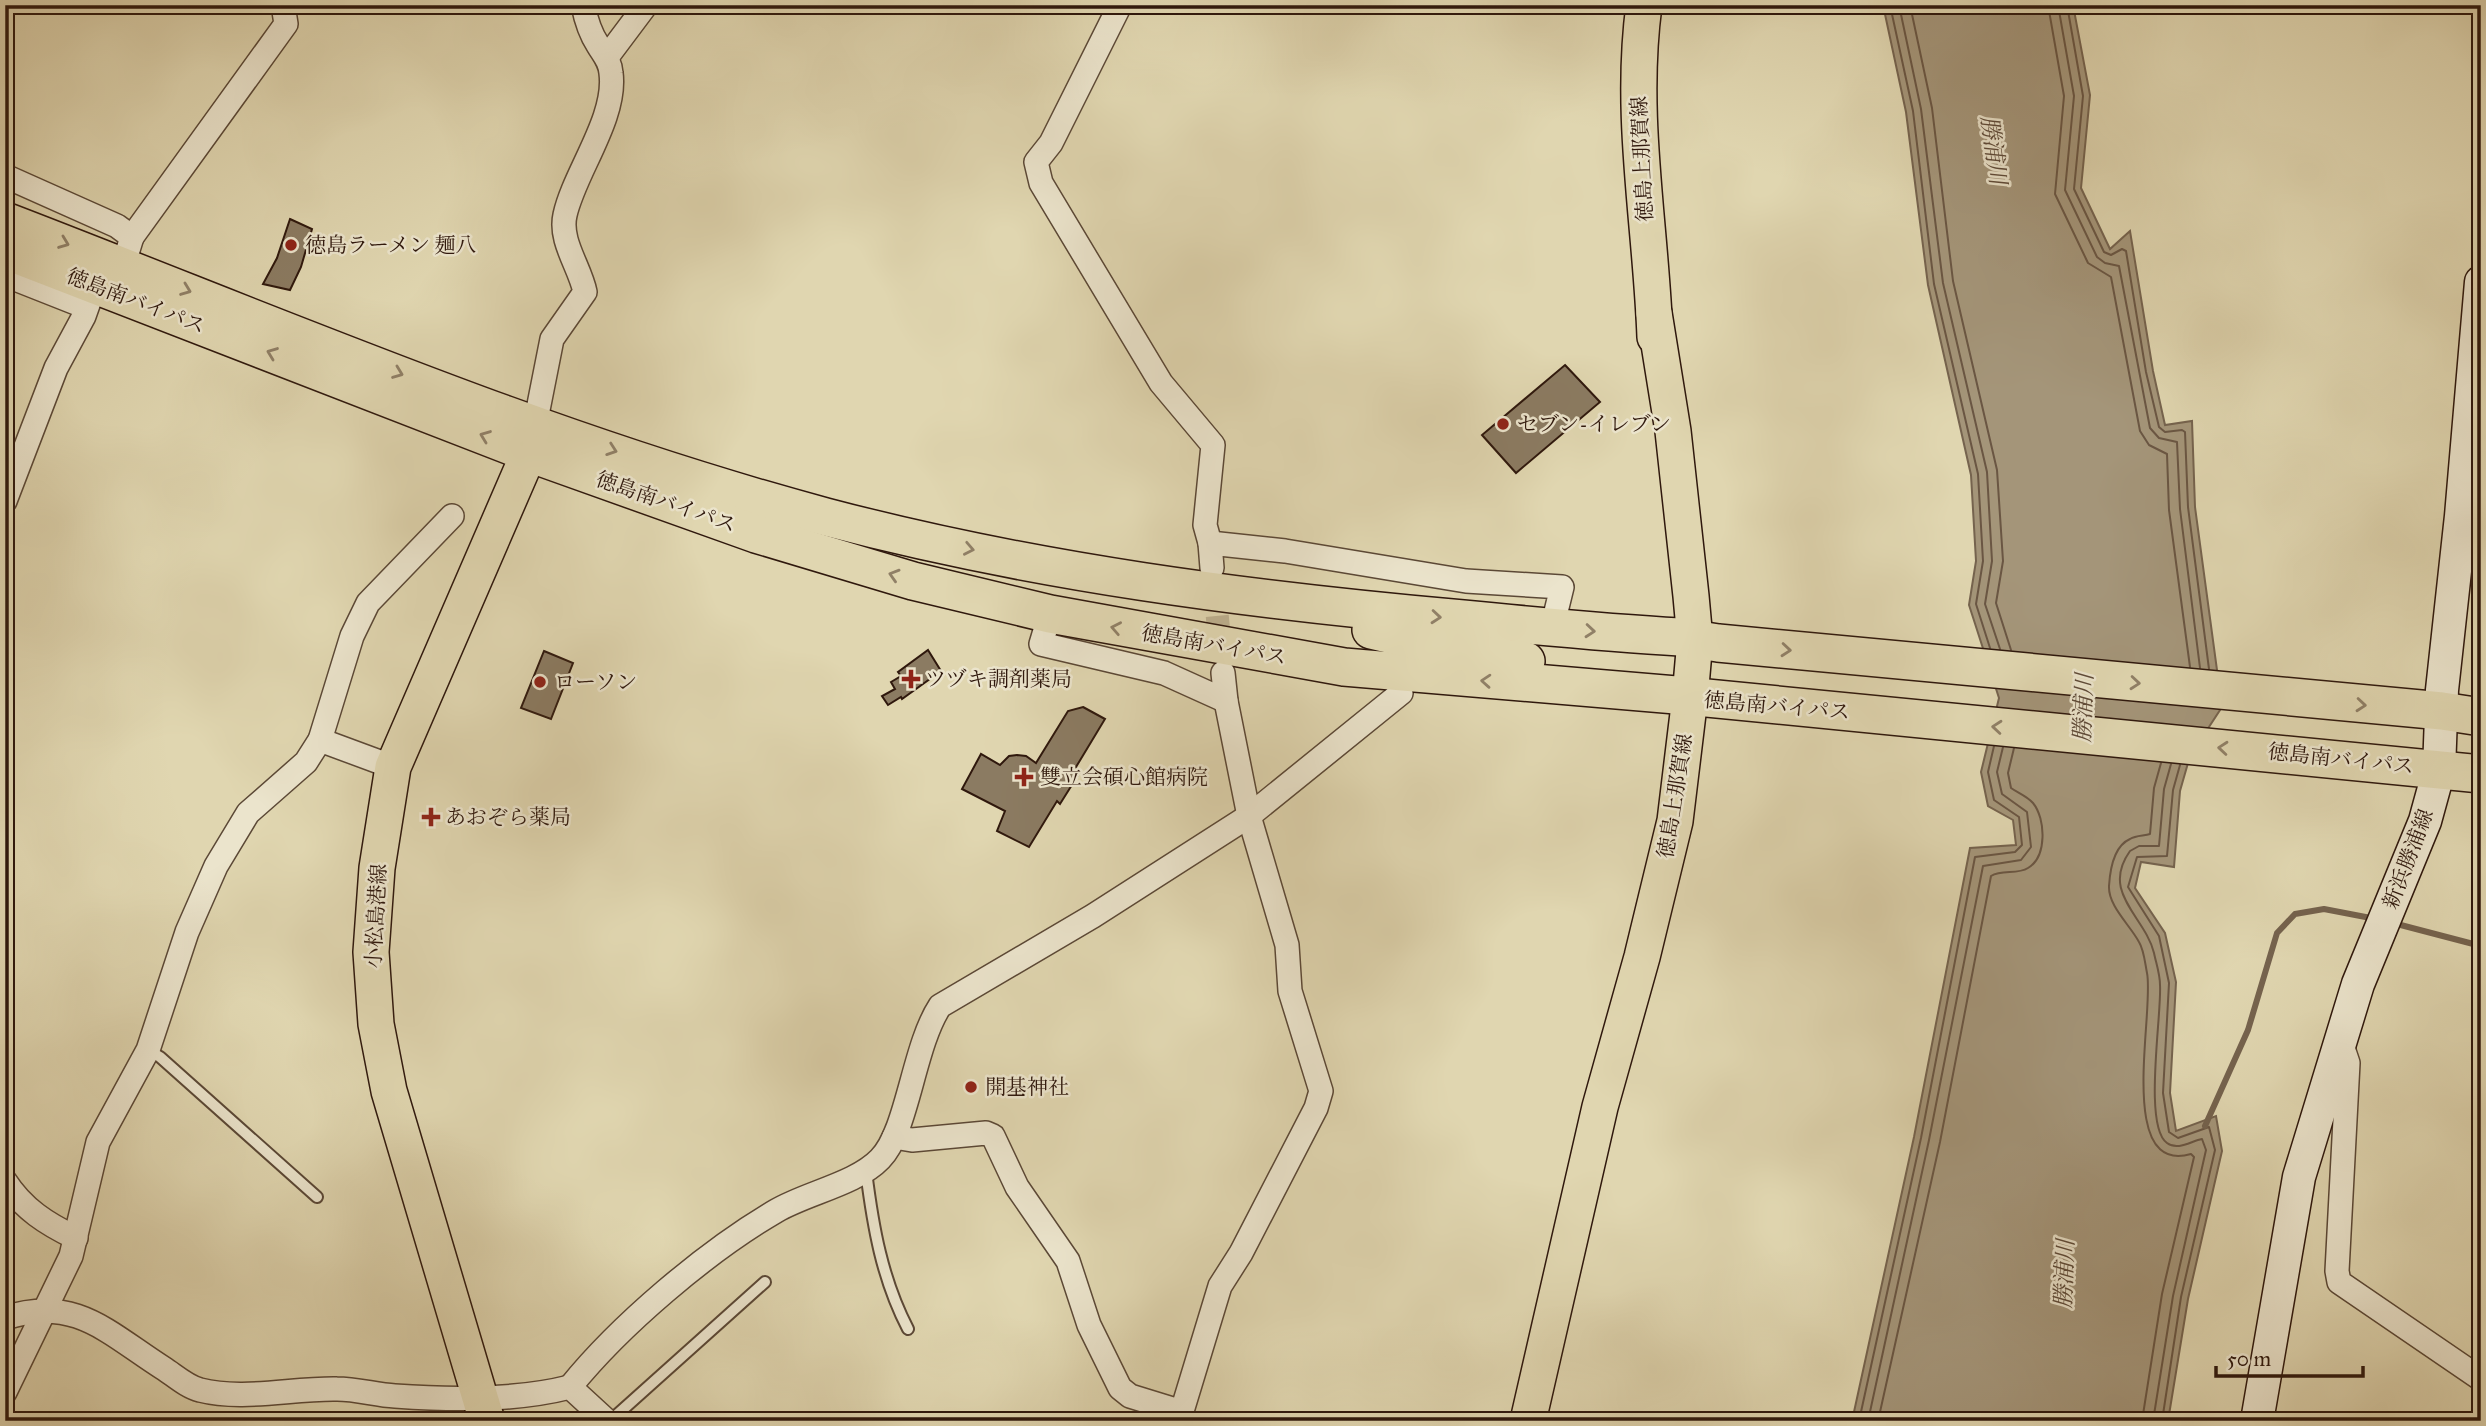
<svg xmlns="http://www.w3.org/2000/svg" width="2486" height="1426" font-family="'IM FELL Great Primer','Noto Serif JP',serif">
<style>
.water{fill:#a49579;stroke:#75634e;stroke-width:2}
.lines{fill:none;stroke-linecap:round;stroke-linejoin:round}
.shore{stroke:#6a5643;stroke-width:2}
.stream{stroke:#75634e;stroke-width:6}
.building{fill:#8b7b62;stroke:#2f180d;stroke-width:2}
.minor-tunnel{stroke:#bdb08f;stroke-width:23;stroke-dasharray:23 11;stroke-linecap:butt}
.service-casing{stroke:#5b4836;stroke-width:14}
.minor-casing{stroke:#5b4836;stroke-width:26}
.secondary-casing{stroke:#2f180d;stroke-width:35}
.primary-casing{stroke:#2f180d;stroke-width:38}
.trunk-casing{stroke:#2f180d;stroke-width:40}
.service{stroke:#ebe4cc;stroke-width:10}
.minor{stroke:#ebe4cc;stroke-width:23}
.secondary{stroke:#ebe4cc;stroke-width:32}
.primary{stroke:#e0d6b0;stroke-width:35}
.trunk{stroke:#e0d6b0;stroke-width:37}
.oneway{stroke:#908067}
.poi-dot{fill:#8f2418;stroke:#ebe4cc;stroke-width:2.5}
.labels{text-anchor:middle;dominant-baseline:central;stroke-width:5;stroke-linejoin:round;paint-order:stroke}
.street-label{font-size:21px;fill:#2f180d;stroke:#ebe4cc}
.poi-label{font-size:21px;fill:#2f180d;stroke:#ebe4cc;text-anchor:start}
.water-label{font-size:23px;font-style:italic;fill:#5e4a38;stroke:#ebe4cc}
</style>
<rect width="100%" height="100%" fill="#e0d6b0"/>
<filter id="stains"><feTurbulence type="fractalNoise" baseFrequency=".00286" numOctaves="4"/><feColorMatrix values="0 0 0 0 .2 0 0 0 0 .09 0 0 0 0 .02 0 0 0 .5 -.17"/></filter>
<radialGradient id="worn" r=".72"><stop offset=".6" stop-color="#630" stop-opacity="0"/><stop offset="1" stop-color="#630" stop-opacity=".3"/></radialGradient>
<!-- water -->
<path class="water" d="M 1883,5 L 2073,5 L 2090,95 L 2081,188 L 2110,249 L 2130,231 L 2153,371 L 2165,425 L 2192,421 L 2195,507 L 2222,707 L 2190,756 L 2180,791 L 2174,867 L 2141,862 L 2135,888 L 2165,933 L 2176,982 L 2170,1093 L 2176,1131 L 2216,1116 L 2222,1151 L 2188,1299 L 2168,1421 L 1852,1421 L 1914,1137 L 1970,848 L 2016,845 L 2013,820 L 1988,806 L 1981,772 L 1999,698 L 1969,605 L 1976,561 L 1971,475 L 1928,285 L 1906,112 Z"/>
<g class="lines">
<!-- shore -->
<g class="shore">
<path d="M 1890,5 L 1913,111 L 1934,284 L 1978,474 L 1983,561 L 1976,604 L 1990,648"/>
<path d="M 1899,5 L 1921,109 L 1943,283 L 1987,472 L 1992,561 L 1985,604 L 2000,649"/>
<path d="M 1910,5 L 1932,108 L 1953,281 L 1997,470 L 2003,561 L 1996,603 L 2011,650"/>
<path d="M 2048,5 L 2064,96 L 2055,194 L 2088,263 L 2111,277 L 2140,431 L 2149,445 L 2167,454 L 2169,510 L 2190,667"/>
<path d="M 2058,5 L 2074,96 L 2065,190 L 2097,257 L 2105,263 L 2119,266 L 2150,428 L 2159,438 L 2177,442 L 2180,509 L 2200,668"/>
<path d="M 2067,5 L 2083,96 L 2074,189 L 2104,252 L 2111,255 L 2122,249 L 2126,251 L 2146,372 L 2159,427 L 2165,432 L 2182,430 L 2185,432 L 2188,507 L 2209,669"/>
<path d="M 1859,1421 L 1921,1138 L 1975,857 L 2015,852 L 2022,845 L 2019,817 L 1994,800 L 1988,772 L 1994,746"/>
<path d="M 1868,1421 L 1929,1140 L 1983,866 L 2021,860 L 2031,847 L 2027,812 L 2002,794 L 1997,772 L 2003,747"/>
<path d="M 1878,1421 L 1940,1142 L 1991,876 C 2002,869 2017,875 2028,868 C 2047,857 2046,819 2033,803 C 2027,796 2018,793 2011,788 L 2008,773 L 2014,748"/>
<path d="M 2142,1421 L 2162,1294 L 2194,1157 L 2191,1154 C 2115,1176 2155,1010 2147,973 C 2145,963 2144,950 2139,942 C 2130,925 2108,906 2109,886 C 2110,870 2114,846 2130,839 C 2136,835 2144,836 2150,834 L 2154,788 L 2161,763"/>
<path d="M 2153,1421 L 2173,1296 L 2206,1150 L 2202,1139 C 2191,1141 2178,1151 2167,1143 C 2143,1126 2162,1014 2160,985 C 2160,974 2156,963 2154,953 C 2145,916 2100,893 2130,851 L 2139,846 L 2159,846 L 2164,789 L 2171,764"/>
<path d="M 2162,1421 L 2181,1297 L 2215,1150 L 2209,1127 L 2178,1138 L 2169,1132 L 2163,1093 L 2169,983 L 2159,936 L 2128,887 L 2137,857 L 2167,856 L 2173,790 L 2180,765"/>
</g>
<!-- stream -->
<g class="stream">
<path d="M 2393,923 L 2481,946"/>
<path d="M 2205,1126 L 2248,1030 L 2277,933 L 2295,914 L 2324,909 L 2376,919"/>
</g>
</g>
<!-- building -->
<g class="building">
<path d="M 290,219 L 312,229 L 301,267 L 290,290 L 263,284 L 277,258 Z"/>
<path d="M 1565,365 L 1600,402 L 1516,473 L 1482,435 Z"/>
<path d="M 928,650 L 941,671 L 902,699 L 901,697 L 888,705 L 882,696 L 895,689 L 891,682 L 901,676 L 898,672 Z"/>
<path d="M 544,651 L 573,663 L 551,719 L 521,708 Z"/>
<path d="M 1083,707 L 1105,719 L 1076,767 L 1080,772 L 1060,804 L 1057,801 L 1029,847 L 997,831 L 1005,811 L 962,789 L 981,754 L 1000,765 L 1009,756 L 1017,755 L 1026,756 L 1036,763 L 1068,711 Z"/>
</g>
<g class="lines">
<!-- minor-tunnel -->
<path class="minor-tunnel" d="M 1214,582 L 1221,655"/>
<!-- service casing -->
<g class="service-casing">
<g id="service">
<path d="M 148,1050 L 160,1057 L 317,1197"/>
<path d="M 866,1171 C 873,1227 882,1279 908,1329"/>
<path d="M 610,1421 L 765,1282"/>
</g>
</g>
<!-- minor casing -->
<g class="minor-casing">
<g id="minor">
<path d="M 1120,5 L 1051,143 L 1036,162 L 1041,183 L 1161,383 L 1213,445 L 1205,525 L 1210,543"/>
<path d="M 607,57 L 646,5"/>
<path d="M 5,176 L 117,226 L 132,237 L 128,250"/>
<path d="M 132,237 L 286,24 L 283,5"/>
<path d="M 5,275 L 86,307"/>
<path d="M 535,425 L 552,339 L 585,292 C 580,267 559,241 565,215 C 574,173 617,118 611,73 C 610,61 604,55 598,45 C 590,33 586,20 583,5"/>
<path d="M 5,501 L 56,368 L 84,316 L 95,285"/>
<path d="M 1212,568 L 1210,543 L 1285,551 L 1466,581 L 1562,587 L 1552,628"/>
<path d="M 1050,614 L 1041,644 L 1164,673 L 1226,701 L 1223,673"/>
<path d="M 320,740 L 393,767"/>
<path d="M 2342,1045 L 2348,1063 L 2337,1271 L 2339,1282 L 2481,1379"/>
<path d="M 894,1137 L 912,1140 L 986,1133 L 993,1136 L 1017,1187 L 1068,1261 L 1089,1325 L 1120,1388 L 1130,1396 L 1182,1412"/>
<path d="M 5,1181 C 23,1209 47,1224 76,1238"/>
<path d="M 5,1318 C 75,1295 108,1333 163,1368 C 174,1375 187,1387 200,1390 C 243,1401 292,1388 337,1389 C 357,1389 376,1395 395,1396 C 452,1400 515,1401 570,1387 L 607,1421"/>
<path d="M 570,1387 C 620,1325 706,1252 776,1211 C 806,1193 856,1184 880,1159 C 908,1131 913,1047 940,1006 L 1093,916 L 1249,816 L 1401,693"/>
<path d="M 5,1392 L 71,1256 L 98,1142 L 148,1050 L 187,932 L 216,866 L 248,813 L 306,762 L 320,740 L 352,636 L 368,603 L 452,516"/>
<path d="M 1179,1421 L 1220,1286 L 1241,1253 L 1316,1108 L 1321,1091 L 1290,991 L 1287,945 L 1249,816 L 1226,701"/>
</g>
</g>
<!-- secondary casing -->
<g class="secondary-casing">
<path id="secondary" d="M 2257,1421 L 2299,1177 L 2358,984 L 2425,821 L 2439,770 L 2442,690 L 2461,516 L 2481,282"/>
</g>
<!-- primary casing -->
<g class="primary-casing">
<g id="primary">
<path d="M 1644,5 C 1629,117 1651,226 1655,337"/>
<path d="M 487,1421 L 389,1091 L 376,1024 L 371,952 L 377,868 L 393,767 L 529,453 L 535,425"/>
<path d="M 1528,1421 L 1600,1107 L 1642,957 L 1675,821 L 1690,697 L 1695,640 L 1691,596 L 1673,431 L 1654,313"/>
</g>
</g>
<!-- trunk casing -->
<g class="trunk-casing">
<g id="trunk">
<path d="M 5,221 C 276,325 545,442 826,517 C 1034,572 1249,600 1463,619 C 1535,626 1608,633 1680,637 L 1718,643 L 2442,711 L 2481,717"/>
<path d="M 5,250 L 529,453 L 756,534 L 913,581 L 1050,614 L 1344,667 L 1676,695 L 2481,774"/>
<path d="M 1371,630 L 1470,653 L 1526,661"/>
</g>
</g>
<!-- service -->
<use href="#service" class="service"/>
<!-- minor -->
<use href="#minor" class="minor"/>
<!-- secondary -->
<use href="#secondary" class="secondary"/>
<!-- primary -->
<use href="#primary" class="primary"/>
<!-- trunk -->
<use href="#trunk" class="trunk"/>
</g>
<!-- one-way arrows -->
<defs><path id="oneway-chevron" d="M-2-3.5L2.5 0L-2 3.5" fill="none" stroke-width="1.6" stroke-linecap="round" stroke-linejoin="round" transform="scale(1.75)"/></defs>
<g class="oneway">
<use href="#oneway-chevron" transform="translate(64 243) rotate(21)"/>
<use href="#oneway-chevron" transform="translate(186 290) rotate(21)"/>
<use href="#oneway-chevron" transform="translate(272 353) rotate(-159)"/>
<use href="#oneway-chevron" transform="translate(398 373) rotate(21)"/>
<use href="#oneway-chevron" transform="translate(485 436) rotate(-159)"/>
<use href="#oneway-chevron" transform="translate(612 450) rotate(19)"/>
<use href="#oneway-chevron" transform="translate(969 549) rotate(11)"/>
<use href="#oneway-chevron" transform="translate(894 575) rotate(-163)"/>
<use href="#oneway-chevron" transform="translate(1436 617) rotate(5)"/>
<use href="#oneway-chevron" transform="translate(1116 628) rotate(-169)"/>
<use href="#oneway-chevron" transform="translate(1590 631) rotate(5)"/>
<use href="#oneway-chevron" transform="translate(1786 650) rotate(5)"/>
<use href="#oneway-chevron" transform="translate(1486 681) rotate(-176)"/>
<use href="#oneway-chevron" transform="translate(2135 683) rotate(5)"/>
<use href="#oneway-chevron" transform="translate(2361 705) rotate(5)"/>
<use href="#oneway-chevron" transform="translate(1997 727) rotate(-175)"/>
<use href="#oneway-chevron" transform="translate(2223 748) rotate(-175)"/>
</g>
<!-- markers -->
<g class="poi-dot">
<circle cx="291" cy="245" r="7"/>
<circle cx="1503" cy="424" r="7"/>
<path d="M907.5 668.5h7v7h7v7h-7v7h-7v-7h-7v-7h7z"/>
<circle cx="540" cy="682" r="7"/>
<path d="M1020.5 766.5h7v7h7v7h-7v7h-7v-7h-7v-7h7z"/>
<path d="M427.5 806.5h7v7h7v7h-7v7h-7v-7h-7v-7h7z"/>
<circle cx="971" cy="1087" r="7"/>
</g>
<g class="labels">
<!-- street labels -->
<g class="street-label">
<text transform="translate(1642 159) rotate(-93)">徳島上那賀線</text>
<text transform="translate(136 301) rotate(21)">徳島南バイパス</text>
<text transform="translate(666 502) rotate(19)">徳島南バイパス</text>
<text transform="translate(1214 645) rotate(10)">徳島南バイパス</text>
<text transform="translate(1777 706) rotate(5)">徳島南バイパス</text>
<text transform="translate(2341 759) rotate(6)">徳島南バイパス</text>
<text transform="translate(1675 796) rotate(-81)">徳島上那賀線</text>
<text transform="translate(2408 859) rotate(-69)">新浜勝浦線</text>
<text transform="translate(376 916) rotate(-87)">小松島港線</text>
</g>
<!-- poi labels -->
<g class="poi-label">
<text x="305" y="245">徳島ラーメン 麺八</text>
<text x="1517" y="424">セブン-イレブン</text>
<text x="925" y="679">ツヅキ調剤薬局</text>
<text x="554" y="682">ローソン</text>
<text x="1040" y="777">雙立会碩心館病院</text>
<text x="445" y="817">あおぞら薬局</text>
<text x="985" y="1087">開基神社</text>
</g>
<!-- water labels -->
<g class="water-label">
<text transform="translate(1994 150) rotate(82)">勝浦川</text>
<text transform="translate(2083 708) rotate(-88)">勝浦川</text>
<text transform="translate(2064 1274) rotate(-88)">勝浦川</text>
</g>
</g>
<!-- margin -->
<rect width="2486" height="1426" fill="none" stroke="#e0d6b0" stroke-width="28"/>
<rect x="7" y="7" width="2472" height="1412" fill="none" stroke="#2f180d" stroke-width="3.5"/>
<rect x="14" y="14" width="2458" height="1398" fill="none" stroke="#2f180d" stroke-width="2"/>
<!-- scale -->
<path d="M2216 1366v10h147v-10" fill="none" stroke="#2f180d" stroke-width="3.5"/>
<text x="2227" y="1366" font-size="21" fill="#2f180d" stroke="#ebe4cc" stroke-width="5" paint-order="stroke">50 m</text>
<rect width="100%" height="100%" filter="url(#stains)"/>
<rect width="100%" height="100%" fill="url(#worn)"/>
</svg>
